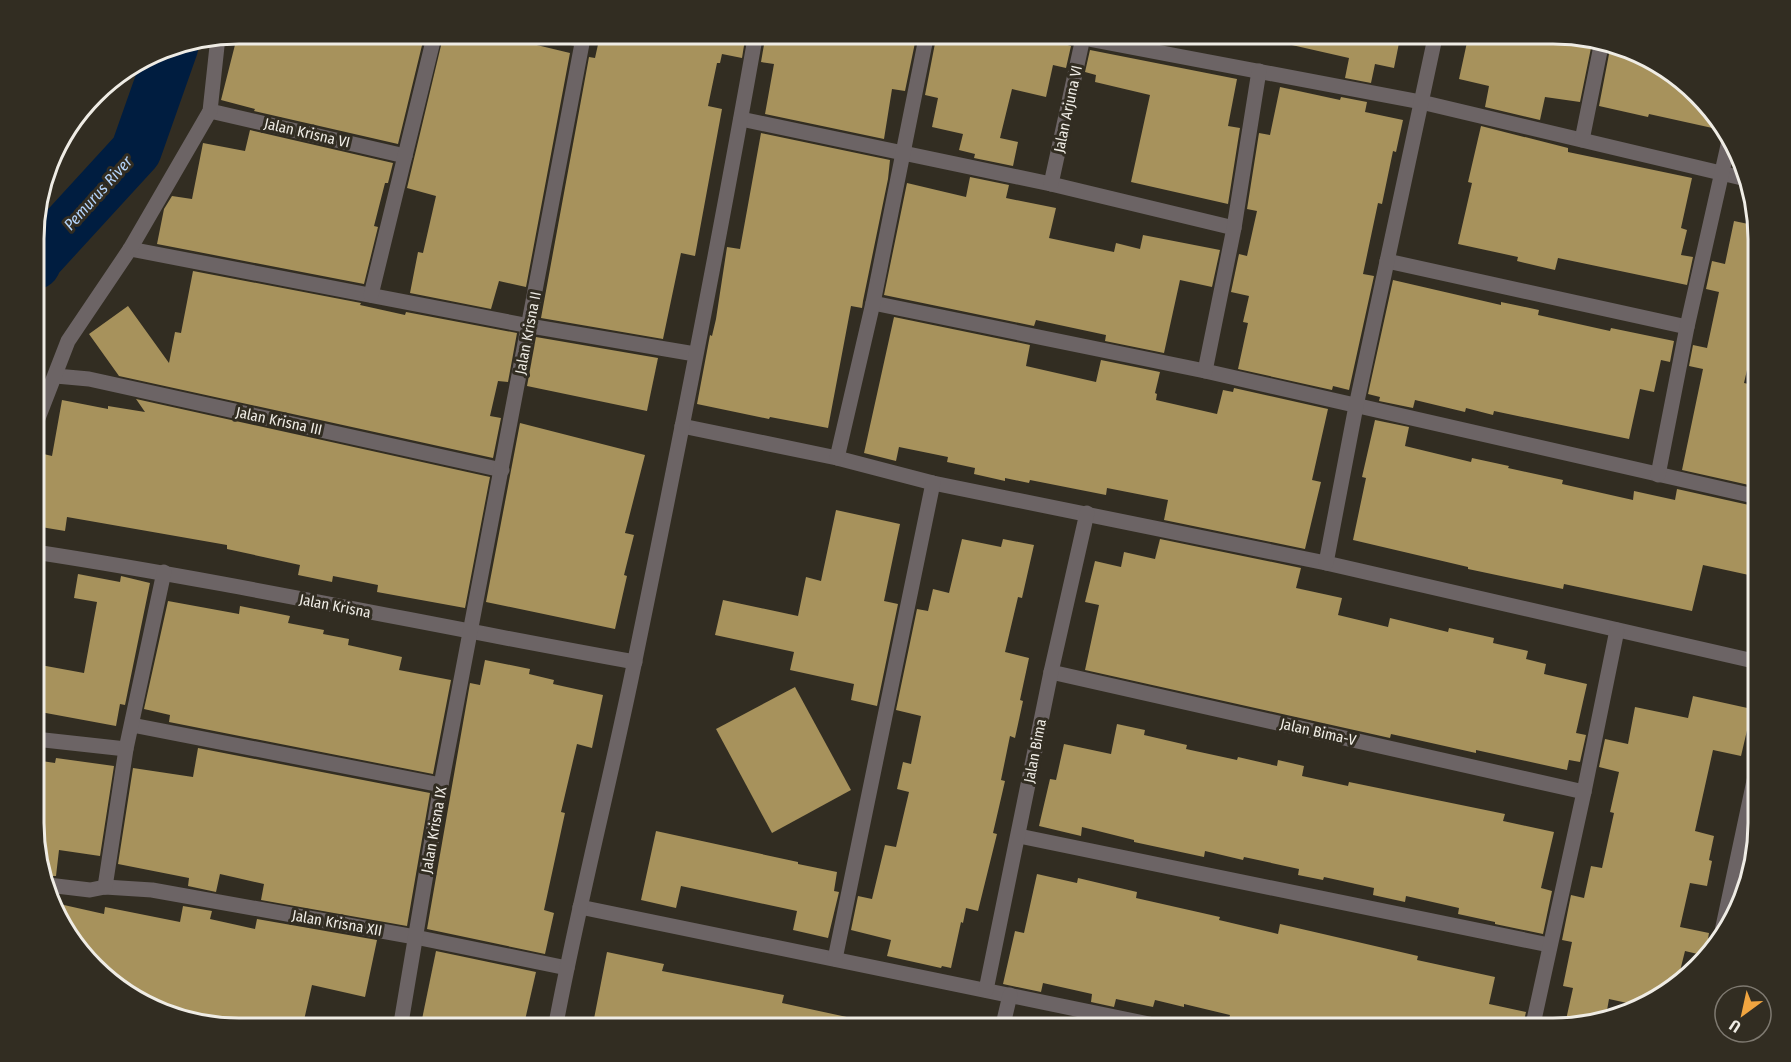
<svg xmlns="http://www.w3.org/2000/svg" width="1791" height="1062" font-family="'Fira Sans Condensed',sans-serif">
<style>
.lines{fill:none;stroke-linecap:round;stroke-linejoin:round}
.river{stroke:#001d40;stroke-width:51}
.building{fill:#a7925c}
.minor{stroke:#6c6465;stroke-width:15}
.labels{text-anchor:middle;dominant-baseline:central;stroke-width:6;stroke-linejoin:round;paint-order:stroke}
.street-label{font-size:15px;fill:#efece5;stroke:#322d22}
.water-label{font-size:16px;font-style:italic;fill:#b3d3fa;stroke:#322d22}
.rim{fill:none;stroke:#efece5;stroke-width:3}
</style>
<rect width="100%" height="100%" fill="#322d22"/>
<g class="lines">
<!-- river -->
<path class="river" d="M 35,264 L 38,258 L 136,151 L 173,46"/>
</g>
<!-- building -->
<g class="building">
<path d="M 238,33 L 425,33 L 398,144 L 254,111 L 255,109 L 221,100 Z"/>
<path d="M 444,33 L 498,33 L 520,37 L 520,41 L 570,53 L 526,287 L 499,281 L 491,309 L 410,293 L 418,252 L 423,253 L 436,196 L 407,188 Z"/>
<path d="M 612,33 L 746,33 L 742,58 L 722,54 L 720,63 L 717,63 L 708,106 L 722,109 L 695,256 L 681,253 L 663,339 L 541,318 L 589,57 L 595,58 L 599,40 L 610,43 Z"/>
<path d="M 766,33 L 917,33 L 905,91 L 892,89 L 884,139 L 765,114 L 774,64 L 761,62 Z"/>
<path d="M 937,33 L 1060,33 L 1058,42 L 1071,46 L 1066,68 L 1053,65 L 1046,97 L 1012,89 L 1000,138 L 1018,142 L 1013,166 L 974,158 L 975,154 L 959,150 L 963,134 L 932,127 L 938,98 L 925,95 Z"/>
<path d="M 1284,33 L 1401,33 L 1394,68 L 1375,64 L 1371,83 L 1345,78 L 1349,58 L 1283,43 Z"/>
<path d="M 1469,33 L 1553,33 L 1592,43 L 1580,102 L 1545,97 L 1540,120 L 1485,107 L 1489,86 L 1459,79 Z"/>
<path d="M 1610,49 L 1656,61 L 1724,125 L 1726,131 L 1649,114 L 1648,117 L 1599,106 Z"/>
<path d="M 1090,50 L 1237,79 L 1228,126 L 1240,128 L 1228,204 L 1131,182 L 1150,95 L 1095,82 L 1096,75 L 1085,72 Z"/>
<path d="M 1280,87 L 1340,100 L 1341,97 L 1367,102 L 1365,112 L 1403,120 L 1396,152 L 1393,151 L 1382,204 L 1378,203 L 1363,274 L 1374,276 L 1349,390 L 1333,386 L 1332,390 L 1238,369 L 1248,323 L 1243,322 L 1249,296 L 1231,292 L 1239,254 L 1247,256 L 1257,211 L 1247,209 L 1259,133 L 1270,135 Z"/>
<path d="M 1481,126 L 1568,148 L 1568,152 L 1692,178 L 1681,228 L 1687,230 L 1681,255 L 1693,257 L 1687,285 L 1558,258 L 1555,270 L 1517,261 L 1518,257 L 1458,244 L 1472,183 L 1468,182 Z"/>
<path d="M 250,130 L 393,163 L 388,183 L 385,183 L 374,226 L 378,227 L 364,284 L 157,244 L 164,209 L 172,196 L 192,199 L 203,143 L 245,151 Z"/>
<path d="M 761,133 L 890,160 L 888,179 L 863,301 L 862,308 L 851,306 L 828,428 L 770,417 L 769,419 L 697,404 L 710,335 L 712,336 L 716,319 L 727,247 L 740,249 Z"/>
<path d="M 970,177 L 1009,185 L 1006,198 L 1056,208 L 1049,238 L 1114,252 L 1116,243 L 1140,249 L 1143,235 L 1220,250 L 1212,287 L 1180,280 L 1164,353 L 1105,341 L 1106,335 L 1036,320 L 1034,326 L 884,295 L 907,183 L 966,197 Z"/>
<path d="M 1734,221 L 1758,226 L 1758,322 L 1744,383 L 1758,386 L 1758,487 L 1682,470 L 1703,369 L 1689,366 L 1693,345 L 1707,348 L 1719,292 L 1706,289 L 1712,261 L 1725,264 Z"/>
<path d="M 193,271 L 361,303 L 360,305 L 405,315 L 406,312 L 517,333 L 508,382 L 498,381 L 490,416 L 501,418 L 493,458 L 119,376 L 89,334 L 128,306 L 169,363 L 175,332 L 181,333 Z"/>
<path d="M 1393,280 L 1501,305 L 1501,302 L 1539,310 L 1538,315 L 1610,331 L 1611,328 L 1674,341 L 1670,362 L 1661,360 L 1654,392 L 1640,389 L 1629,439 L 1494,411 L 1493,415 L 1466,408 L 1465,412 L 1415,400 L 1413,408 L 1379,401 L 1380,397 L 1368,394 Z"/>
<path d="M 894,317 L 1030,345 L 1026,366 L 1096,382 L 1101,360 L 1160,372 L 1155,393 L 1157,394 L 1156,400 L 1217,414 L 1223,390 L 1233,392 L 1234,388 L 1328,409 L 1312,480 L 1321,482 L 1305,549 L 1164,520 L 1168,500 L 1107,488 L 1106,495 L 1030,480 L 1029,483 L 1005,478 L 1005,481 L 974,474 L 975,468 L 947,462 L 948,457 L 899,447 L 896,461 L 864,453 Z"/>
<path d="M 536,337 L 658,358 L 647,411 L 527,386 Z"/>
<path d="M 136,399 L 490,477 L 465,608 L 377,592 L 378,585 L 333,576 L 332,582 L 298,575 L 300,565 L 227,549 L 227,545 L 67,517 L 65,531 L 35,526 L 35,452 L 52,456 L 62,400 L 108,409 L 108,406 L 145,412 Z"/>
<path d="M 1375,420 L 1409,427 L 1405,446 L 1471,462 L 1472,458 L 1509,466 L 1508,468 L 1563,480 L 1562,484 L 1633,500 L 1634,491 L 1675,500 L 1677,489 L 1758,507 L 1758,577 L 1703,565 L 1692,611 L 1564,584 L 1563,589 L 1468,569 L 1468,567 L 1353,540 L 1366,478 L 1362,477 Z"/>
<path d="M 520,423 L 645,455 L 625,533 L 634,535 L 624,575 L 627,576 L 615,629 L 486,602 Z"/>
<path d="M 836,510 L 900,524 L 884,601 L 898,604 L 877,706 L 851,700 L 854,684 L 790,670 L 794,652 L 715,635 L 723,600 L 798,616 L 806,577 L 821,581 Z"/>
<path d="M 962,539 L 1001,547 L 1003,539 L 1034,545 L 1022,598 L 1018,597 L 1005,652 L 1029,658 L 1020,700 L 1023,701 L 1015,738 L 1010,736 L 1001,780 L 1005,781 L 993,833 L 997,834 L 978,911 L 966,908 L 963,923 L 961,922 L 951,968 L 942,966 L 941,968 L 887,956 L 891,940 L 851,930 L 858,896 L 872,899 L 885,845 L 896,847 L 909,792 L 897,789 L 903,762 L 911,764 L 921,716 L 896,710 L 917,609 L 928,611 L 933,589 L 949,593 Z"/>
<path d="M 1160,539 L 1301,568 L 1296,588 L 1342,598 L 1338,615 L 1388,627 L 1390,618 L 1448,632 L 1449,628 L 1494,638 L 1493,643 L 1528,651 L 1526,659 L 1546,664 L 1544,674 L 1587,684 L 1576,733 L 1586,735 L 1580,762 L 1569,760 L 1567,770 L 1476,750 L 1476,753 L 1391,734 L 1390,738 L 1085,670 L 1099,605 L 1085,602 L 1095,561 L 1121,567 L 1124,552 L 1155,559 Z"/>
<path d="M 78,574 L 120,582 L 121,576 L 150,583 L 125,705 L 120,704 L 116,726 L 35,711 L 35,664 L 84,673 L 97,602 L 74,598 Z"/>
<path d="M 168,601 L 239,614 L 240,606 L 290,616 L 288,623 L 324,630 L 323,634 L 349,639 L 348,645 L 402,657 L 399,670 L 451,680 L 433,774 L 169,722 L 170,715 L 144,709 Z"/>
<path d="M 485,660 L 530,669 L 529,674 L 554,680 L 553,684 L 603,695 L 592,748 L 577,744 L 561,812 L 565,813 L 544,910 L 554,913 L 545,954 L 427,929 L 470,683 L 480,685 Z"/>
<path d="M 795,687 L 851,790 L 772,833 L 716,729 Z"/>
<path d="M 1693,696 L 1752,709 L 1741,756 L 1713,750 L 1695,831 L 1714,836 L 1709,860 L 1712,861 L 1707,886 L 1690,883 L 1680,927 L 1709,933 L 1706,951 L 1702,955 L 1685,951 L 1678,979 L 1656,1001 L 1641,1006 L 1609,999 L 1606,1016 L 1564,1029 L 1573,988 L 1563,986 L 1572,942 L 1562,940 L 1571,895 L 1584,898 L 1591,866 L 1602,868 L 1614,813 L 1610,812 L 1619,772 L 1599,767 L 1605,739 L 1628,744 L 1635,707 L 1688,718 Z"/>
<path d="M 1117,724 L 1145,730 L 1144,735 L 1187,745 L 1186,749 L 1237,760 L 1238,757 L 1277,766 L 1278,760 L 1304,766 L 1302,776 L 1348,786 L 1349,782 L 1505,814 L 1503,821 L 1554,832 L 1541,888 L 1552,891 L 1543,934 L 1495,924 L 1495,922 L 1458,914 L 1459,908 L 1406,896 L 1405,902 L 1373,895 L 1374,888 L 1324,877 L 1323,880 L 1298,875 L 1299,869 L 1244,857 L 1243,860 L 1205,851 L 1204,857 L 1134,842 L 1134,840 L 1082,827 L 1081,836 L 1039,826 L 1050,779 L 1056,780 L 1064,744 L 1111,754 Z"/>
<path d="M 198,748 L 430,793 L 407,926 L 261,900 L 264,884 L 220,874 L 216,892 L 188,886 L 189,878 L 118,864 L 133,768 L 193,777 Z"/>
<path d="M 56,758 L 114,766 L 100,856 L 59,850 L 56,876 L 44,876 L 35,850 L 41,799 L 35,798 L 35,760 L 55,763 Z"/>
<path d="M 656,831 L 798,862 L 798,864 L 837,872 L 834,891 L 839,892 L 828,938 L 793,930 L 797,911 L 681,886 L 676,908 L 641,900 Z"/>
<path d="M 1037,874 L 1077,883 L 1078,878 L 1137,892 L 1136,898 L 1220,917 L 1219,920 L 1278,934 L 1280,924 L 1418,956 L 1417,960 L 1495,977 L 1489,1004 L 1526,1012 L 1522,1029 L 1258,1029 L 1228,1022 L 1230,1015 L 1184,1004 L 1184,1007 L 1155,1000 L 1153,1007 L 1116,999 L 1114,1007 L 1091,1002 L 1092,994 L 1043,983 L 1041,992 L 1003,984 L 1015,931 L 1024,933 Z"/>
<path d="M 55,903 L 104,914 L 105,907 L 180,922 L 183,906 L 212,911 L 210,919 L 255,929 L 257,919 L 377,940 L 365,997 L 312,985 L 302,1029 L 238,1029 L 135,1001 L 67,937 Z"/>
<path d="M 436,951 L 536,972 L 523,1029 L 420,1029 Z"/>
<path d="M 607,952 L 664,964 L 662,971 L 784,995 L 782,1003 L 856,1019 L 855,1029 L 707,1029 L 678,1023 L 677,1029 L 592,1029 Z"/>
<path d="M 1545,1017 L 1556,1020 L 1555,1029 L 1542,1029 Z"/>
</g>
<g class="lines">
<!-- minor -->
<g class="minor">
<path d="M 547,33 L 583,40"/>
<path d="M 1083,38 L 1421,102 L 1742,178"/>
<path d="M 210,111 L 405,156"/>
<path d="M 741,119 L 1051,184 L 1234,228"/>
<path d="M 1582,140 L 1601,46"/>
<path d="M 1051,184 L 1084,33"/>
<path d="M 130,249 L 530,326 L 695,354"/>
<path d="M 1387,261 L 1687,327"/>
<path d="M 371,295 L 435,33"/>
<path d="M 873,303 L 1205,371 L 1758,497"/>
<path d="M 1205,371 L 1234,228 L 1259,71"/>
<path d="M 56,376 L 89,379 L 502,470"/>
<path d="M 35,426 L 68,341 L 130,249 L 210,111 L 218,37"/>
<path d="M 682,426 L 837,458 L 933,483 L 1326,563 L 1758,662"/>
<path d="M 837,458 L 873,303 L 927,33"/>
<path d="M 1658,475 L 1687,327 L 1729,141"/>
<path d="M 35,552 C 236,583 434,626 635,662"/>
<path d="M 1326,563 L 1356,406 L 1436,33"/>
<path d="M 1051,672 L 1584,792"/>
<path d="M 132,725 L 441,785"/>
<path d="M 35,739 L 126,749"/>
<path d="M 1019,836 L 1549,945"/>
<path d="M 48,885 L 90,890 L 105,887 L 152,890 L 415,937 L 567,968"/>
<path d="M 105,887 L 126,749 L 164,572"/>
<path d="M 580,907 L 1173,1029"/>
<path d="M 1721,936 L 1758,762"/>
<path d="M 835,959 L 933,483"/>
<path d="M 986,990 L 1051,672 L 1087,513"/>
<path d="M 400,1029 L 441,785 L 584,33"/>
<path d="M 555,1029 C 578,905 610,783 635,660 C 678,451 719,242 756,33"/>
<path d="M 1002,1029 L 1010,995"/>
<path d="M 1532,1029 L 1584,792 L 1617,630"/>
</g>
</g>
<g class="labels">
<!-- street labels -->
<g class="street-label">
<text transform="translate(1068 109) rotate(-78)">Jalan Arjuna VI</text>
<text transform="translate(307 133) rotate(13)">Jalan Krisna VI</text>
<text transform="translate(528 333) rotate(-79)">Jalan Krisna II</text>
<text transform="translate(279 421) rotate(12)">Jalan Krisna III</text>
<text transform="translate(335 606) rotate(11)">Jalan Krisna</text>
<text transform="translate(1318 732) rotate(13)">Jalan Bima-V</text>
<text transform="translate(1035 751) rotate(-79)">Jalan Bima</text>
<text transform="translate(434 830) rotate(-80)">Jalan Krisna IX</text>
<text transform="translate(337 923) rotate(10)">Jalan Krisna XII</text>
</g>
<!-- water labels -->
<g class="water-label">
<text transform="translate(98 193) rotate(-48)">Pemurus River</text>
</g>
</g>
<!-- crop -->
<path d="M0 0H1791V1062H0ZM239 44H1553A195 195 0 0 1 1748 239V823A195 195 0 0 1 1553 1018H239A195 195 0 0 1 44 823V239A195 195 0 0 1 239 44Z" fill="#322d22" fill-rule="evenodd"/>
<path class="rim" d="M239 44H1553A195 195 0 0 1 1748 239V823A195 195 0 0 1 1553 1018H239A195 195 0 0 1 44 823V239A195 195 0 0 1 239 44Z"/>
<!-- north arrow -->
<g transform="translate(1743 1014) rotate(213)"><circle r="28" fill="#322d22" stroke="#7e7970" stroke-width="1.5"/>
<path d="M0-4.5L10 22L0 15L-10 22Z" fill="#f1a540"/>
<text y="-9" font-size="16" font-weight="bold" text-anchor="middle" fill="#efece5">U</text>
</g>
</svg>
